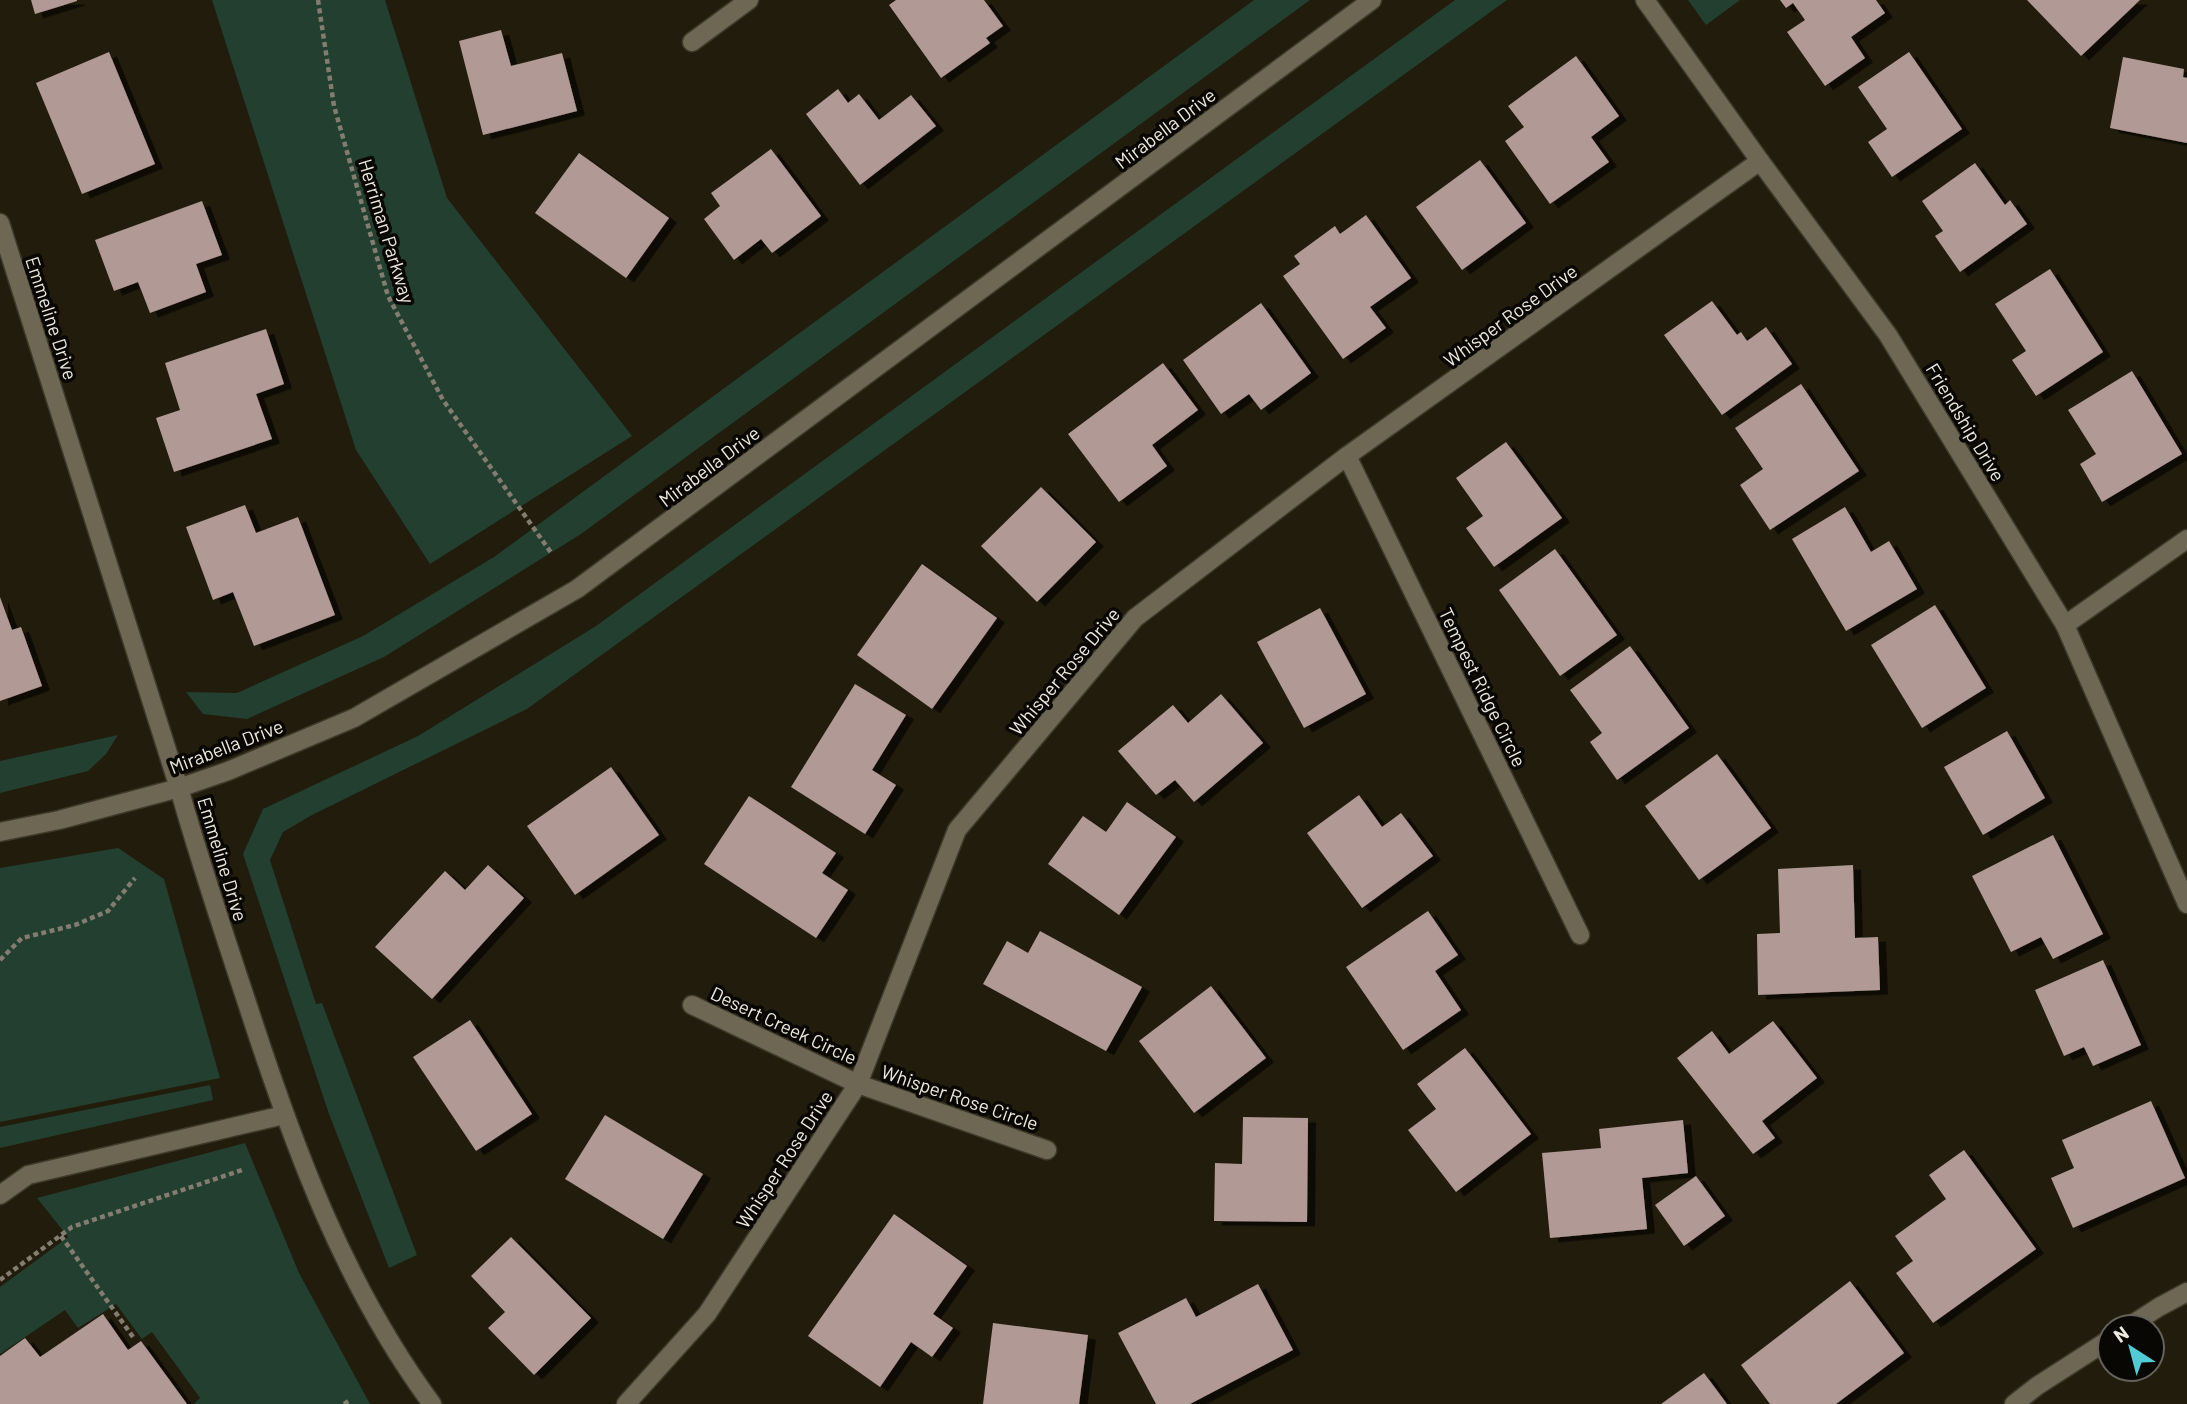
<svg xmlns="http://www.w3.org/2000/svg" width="2187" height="1404" font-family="Barlow,sans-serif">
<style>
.green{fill:#223f2f}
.building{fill:#b19995;filter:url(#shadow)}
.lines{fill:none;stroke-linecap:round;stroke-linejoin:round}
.minor-casing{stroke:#3f392a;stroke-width:21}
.path{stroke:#827d70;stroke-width:4.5;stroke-dasharray:5 3.5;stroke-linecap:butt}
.minor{stroke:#6e6754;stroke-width:18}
.labels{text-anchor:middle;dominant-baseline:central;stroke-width:7;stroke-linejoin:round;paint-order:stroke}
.street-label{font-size:19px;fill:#eeeadf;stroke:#090703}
</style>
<defs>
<filter id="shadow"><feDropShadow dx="8" dy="4.5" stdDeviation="0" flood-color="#0009"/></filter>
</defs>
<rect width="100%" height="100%" fill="#221c0c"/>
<!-- green -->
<g class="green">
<path d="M 212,0 L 385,0 L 447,198 L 632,436 L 430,564 L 356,450 Z"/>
<path d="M 1254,0 L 1310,0 L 581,534 L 384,657 L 247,719 L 203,714 L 186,692 L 237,693 L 363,636 L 494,557 Z"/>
<path d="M 1455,0 L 1507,0 L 527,709 L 312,815 L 283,832 L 270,860 L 316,1004 L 322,1003 L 417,1255 L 389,1268 L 329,1114 L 243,854 L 263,809 L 418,736 L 596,626 Z"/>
<path d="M 1688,0 L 1740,0 L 1706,25 Z"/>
<path d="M 118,735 L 106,754 L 88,771 L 0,793 L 0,761 Z"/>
<path d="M 118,848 L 164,879 L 220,1078 L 0,1122 L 0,868 Z"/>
<path d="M 210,1085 L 213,1100 L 0,1148 L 0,1127 Z"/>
<path d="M 245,1143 L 299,1273 L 370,1404 L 194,1404 L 200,1398 L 152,1332 L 142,1339 L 116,1304 L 78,1328 L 65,1310 L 0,1354 L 0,1287 L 68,1237 L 37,1198 Z"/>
</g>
<!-- building -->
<g class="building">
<path d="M 31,0 L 77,0 L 77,1 L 35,14 Z"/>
<path d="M 896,0 L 984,0 L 1003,26 L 986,38 L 990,43 L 941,78 L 889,5 Z"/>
<path d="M 1780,0 L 1876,0 L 1885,13 L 1851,37 L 1865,58 L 1825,86 L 1787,32 L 1805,20 L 1793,3 L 1786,8 Z"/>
<path d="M 2027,0 L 2140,0 L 2081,56 Z"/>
<path d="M 501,30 L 511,66 L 562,53 L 577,111 L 483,135 L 459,41 Z"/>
<path d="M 109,52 L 155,164 L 82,194 L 36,83 Z"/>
<path d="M 1909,52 L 1962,129 L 1892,177 L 1868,142 L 1887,129 L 1858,87 Z"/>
<path d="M 1576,56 L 1619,116 L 1591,137 L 1609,162 L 1550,204 L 1505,141 L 1524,127 L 1508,106 Z"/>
<path d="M 2123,57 L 2184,69 L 2183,77 L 2187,78 L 2187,143 L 2110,128 Z"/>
<path d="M 838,89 L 848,103 L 859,94 L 879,120 L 911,95 L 936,126 L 860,185 L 806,114 Z"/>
<path d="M 771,149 L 821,216 L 772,253 L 761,239 L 734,260 L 704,219 L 720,206 L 711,193 Z"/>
<path d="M 579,153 L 669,218 L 626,278 L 535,213 Z"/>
<path d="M 1480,160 L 1526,223 L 1462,270 L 1416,207 Z"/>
<path d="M 1975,163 L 2005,205 L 2010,200 L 2027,224 L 1960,272 L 1935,236 L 1943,231 L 1922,201 Z"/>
<path d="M 202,201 L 222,255 L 196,264 L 206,292 L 150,313 L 138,282 L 114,291 L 95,240 Z"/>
<path d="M 1366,215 L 1411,278 L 1370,307 L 1386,328 L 1343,359 L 1283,276 L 1300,264 L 1294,256 L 1335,226 L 1340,234 Z"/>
<path d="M 2050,269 L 2103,352 L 2036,396 L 2012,360 L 2026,351 L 1995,304 Z"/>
<path d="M 1712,301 L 1737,335 L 1741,332 L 1747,341 L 1766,327 L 1792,364 L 1722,415 L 1664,335 Z"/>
<path d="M 1261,303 L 1311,373 L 1261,410 L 1249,394 L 1221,414 L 1183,360 Z"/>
<path d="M 266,329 L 284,384 L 256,394 L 272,439 L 174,472 L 156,418 L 180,410 L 165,363 Z"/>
<path d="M 1163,363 L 1198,410 L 1152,445 L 1167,466 L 1119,502 L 1068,434 Z"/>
<path d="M 2132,371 L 2182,454 L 2102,502 L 2080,464 L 2096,454 L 2068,410 Z"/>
<path d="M 1801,384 L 1859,471 L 1770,530 L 1740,485 L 1763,469 L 1735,428 Z"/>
<path d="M 1506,442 L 1562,518 L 1494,567 L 1466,528 L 1483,516 L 1456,478 Z"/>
<path d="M 1041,487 L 1096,542 L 1037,602 L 981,546 Z"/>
<path d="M 245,505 L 256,533 L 298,517 L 335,615 L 254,646 L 233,592 L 213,600 L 186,527 Z"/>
<path d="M 1845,507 L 1871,552 L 1889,541 L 1917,589 L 1846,631 L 1792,539 Z"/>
<path d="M 1555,549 L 1617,635 L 1560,676 L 1499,590 Z"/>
<path d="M 922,564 L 997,618 L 932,709 L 857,655 Z"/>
<path d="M 0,597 L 12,630 L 21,627 L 42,686 L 0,701 Z"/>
<path d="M 1935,605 L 1986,688 L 1922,728 L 1871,645 Z"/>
<path d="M 1320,608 L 1366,694 L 1304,728 L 1257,642 Z"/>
<path d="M 1630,646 L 1689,728 L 1617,780 L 1590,742 L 1602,733 L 1570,690 Z"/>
<path d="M 855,684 L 906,715 L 872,770 L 896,785 L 865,834 L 791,787 Z"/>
<path d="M 1221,694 L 1263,743 L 1194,802 L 1175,780 L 1156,795 L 1118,751 L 1173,705 L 1188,723 Z"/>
<path d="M 2007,731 L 2045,798 L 1983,835 L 1944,767 Z"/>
<path d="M 1717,754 L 1771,828 L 1699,880 L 1645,806 Z"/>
<path d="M 611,767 L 659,835 L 575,895 L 527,826 Z"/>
<path d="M 1359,795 L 1382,827 L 1401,813 L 1433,856 L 1362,908 L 1307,833 Z"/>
<path d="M 749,796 L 836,853 L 822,873 L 848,890 L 816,938 L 704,864 Z"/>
<path d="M 1127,802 L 1176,837 L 1119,915 L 1048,864 L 1083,816 L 1106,832 Z"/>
<path d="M 2053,835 L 2103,934 L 2053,959 L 2041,937 L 2011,952 L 1972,876 Z"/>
<path d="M 488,865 L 524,898 L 432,999 L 375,947 L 445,871 L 465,890 Z"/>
<path d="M 1853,865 L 1855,938 L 1878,937 L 1880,990 L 1758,995 L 1757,934 L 1780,933 L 1778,869 Z"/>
<path d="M 1428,911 L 1458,955 L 1435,971 L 1461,1010 L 1403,1050 L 1346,967 Z"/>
<path d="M 1040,931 L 1142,987 L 1106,1051 L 983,984 L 1007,941 L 1028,953 Z"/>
<path d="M 2103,960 L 2141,1045 L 2093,1066 L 2084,1047 L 2064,1056 L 2035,990 Z"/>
<path d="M 1211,986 L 1266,1058 L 1194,1113 L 1139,1041 Z"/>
<path d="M 470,1020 L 532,1114 L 476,1151 L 413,1057 Z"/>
<path d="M 1773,1021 L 1817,1078 L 1762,1121 L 1775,1138 L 1753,1154 L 1677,1058 L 1712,1031 L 1729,1054 Z"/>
<path d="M 1465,1048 L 1531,1134 L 1456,1192 L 1408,1130 L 1436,1109 L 1417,1084 Z"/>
<path d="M 2151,1101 L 2185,1178 L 2073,1228 L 2051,1178 L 2074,1168 L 2062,1140 Z"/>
<path d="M 605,1115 L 703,1174 L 663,1239 L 565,1179 Z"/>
<path d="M 1243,1117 L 1308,1118 L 1307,1222 L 1214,1221 L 1215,1163 L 1242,1164 Z"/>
<path d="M 1683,1120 L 1688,1173 L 1642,1178 L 1647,1229 L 1550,1238 L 1542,1153 L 1601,1148 L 1599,1129 Z"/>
<path d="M 1964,1150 L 2036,1249 L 1933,1323 L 1896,1273 L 1913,1261 L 1895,1236 L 1946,1199 L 1929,1175 Z"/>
<path d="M 1696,1176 L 1725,1216 L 1684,1246 L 1655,1205 Z"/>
<path d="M 894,1214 L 967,1266 L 933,1314 L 953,1328 L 932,1357 L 911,1342 L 880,1387 L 808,1336 Z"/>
<path d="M 511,1237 L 591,1318 L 534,1375 L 488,1328 L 505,1312 L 471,1276 Z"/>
<path d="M 1850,1281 L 1904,1353 L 1836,1404 L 1770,1404 L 1741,1365 Z"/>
<path d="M 1258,1284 L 1293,1350 L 1190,1404 L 1156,1404 L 1118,1333 L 1186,1298 L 1196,1317 Z"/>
<path d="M 103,1314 L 128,1350 L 141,1341 L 187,1404 L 0,1404 L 0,1356 L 25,1338 L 40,1357 Z"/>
<path d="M 993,1323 L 1088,1335 L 1079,1404 L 983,1404 Z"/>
<path d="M 1704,1373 L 1727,1404 L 1661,1404 Z"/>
</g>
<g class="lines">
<!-- minor casing -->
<g class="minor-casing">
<g id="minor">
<path d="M 1645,0 L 1760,161 L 1888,335 L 2065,625 L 2187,904"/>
<path d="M 692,42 L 749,0"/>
<path d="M 0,223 L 179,788 C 200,862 224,934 248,1006 C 293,1145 344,1285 432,1404"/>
<path d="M 1347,456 L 1580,935"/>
<path d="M 2065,625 L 2187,539"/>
<path d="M 0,832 L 59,820 L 179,788 L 228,771 L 354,718 L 577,589 L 1372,0"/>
<path d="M 692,1005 L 858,1084 L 1047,1150"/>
<path d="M 0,1195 L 28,1175 L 284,1115"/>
<path d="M 2128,1327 L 2159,1307 L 2187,1292"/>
<path d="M 626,1404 L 707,1314 L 858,1084 L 957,830 L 1135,618 L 1347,456 L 1760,161"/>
<path d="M 2014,1404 L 2037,1386 L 2110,1339"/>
</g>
</g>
<!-- path -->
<g class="path">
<path d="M 318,0 L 334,106 L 388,296 L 443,400 L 552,554"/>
<path d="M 0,960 L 22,938 L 75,925 L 108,911 L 135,878"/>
<path d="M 61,1236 L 133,1337"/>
<path d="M 0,1280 L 72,1227 L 242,1170"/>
<path d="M 344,1404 L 350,1400"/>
</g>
<!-- minor -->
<use href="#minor" class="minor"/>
</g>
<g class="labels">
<!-- street labels -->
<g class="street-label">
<text transform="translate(1165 128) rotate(-37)">Mirabella Drive</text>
<text transform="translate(387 231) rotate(73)">Herriman Parkway</text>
<text transform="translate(1510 315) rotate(-36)">Whisper Rose Drive</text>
<text transform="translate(52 318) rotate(72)">Emmeline Drive</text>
<text transform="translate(1966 422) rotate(59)">Friendship Drive</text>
<text transform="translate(709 466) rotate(-37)">Mirabella Drive</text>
<text transform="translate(1064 671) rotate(-50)">Whisper Rose Drive</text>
<text transform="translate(1483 687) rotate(64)">Tempest Ridge Circle</text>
<text transform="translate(226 746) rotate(-21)">Mirabella Drive</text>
<text transform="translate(223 859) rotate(73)">Emmeline Drive</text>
<text transform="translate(784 1025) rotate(25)">Desert Creek Circle</text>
<text transform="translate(960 1097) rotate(19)">Whisper Rose Circle</text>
<text transform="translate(784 1159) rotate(-57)">Whisper Rose Drive</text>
</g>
</g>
<!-- north arrow -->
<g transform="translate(2131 1348) rotate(324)"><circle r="33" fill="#090703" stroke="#65625b" stroke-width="2"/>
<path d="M0-5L12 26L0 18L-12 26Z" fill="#51ccd4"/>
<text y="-10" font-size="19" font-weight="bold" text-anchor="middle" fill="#eeeadf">N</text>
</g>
</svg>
